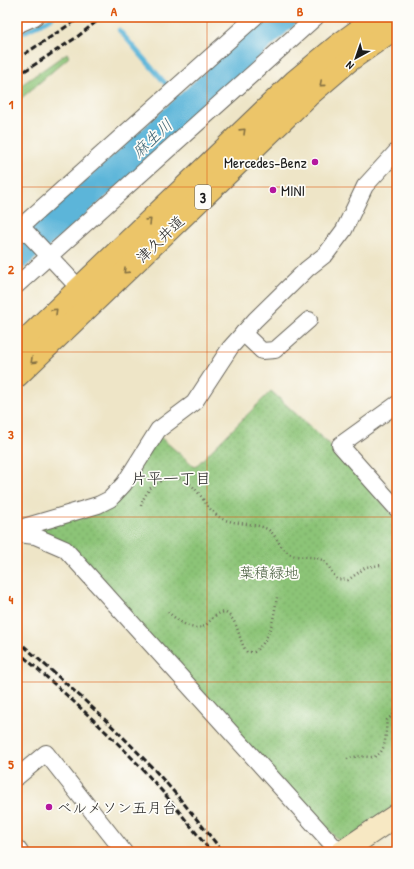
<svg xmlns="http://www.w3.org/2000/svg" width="414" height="869" font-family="'Patrick Hand','Klee One',sans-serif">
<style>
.grass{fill:#8cc477;stroke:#54704a}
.park{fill:url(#park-dots);stroke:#54704a}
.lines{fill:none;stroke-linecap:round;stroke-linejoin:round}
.stream{stroke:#5cb5d9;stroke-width:4.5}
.river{stroke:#5cb5d9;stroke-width:27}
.street-casing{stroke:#666258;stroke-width:18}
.secondary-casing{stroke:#666258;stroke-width:24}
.primary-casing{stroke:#666258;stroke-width:24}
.path{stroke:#666258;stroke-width:2.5;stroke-dasharray:1 3;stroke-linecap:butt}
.street{stroke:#fff;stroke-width:16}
.secondary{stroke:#f7e8c3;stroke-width:22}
.primary{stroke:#ecc569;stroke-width:22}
.rail{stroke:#1c1c1c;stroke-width:3;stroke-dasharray:6 3;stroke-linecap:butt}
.oneway{stroke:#847042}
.grid{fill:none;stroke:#de560d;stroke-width:1;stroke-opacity:0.55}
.poi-dot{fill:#b5179e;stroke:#fdfcf7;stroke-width:1.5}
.labels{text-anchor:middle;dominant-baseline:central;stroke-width:3.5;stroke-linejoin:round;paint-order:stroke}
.shield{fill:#fdfcf7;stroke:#605f5e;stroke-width:1}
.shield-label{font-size:14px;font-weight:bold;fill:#1c1c1c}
.poi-label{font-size:15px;fill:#1c1c1c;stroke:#fdfcf7;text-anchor:start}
.street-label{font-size:15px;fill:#1c1c1c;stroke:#fdfcf7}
.park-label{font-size:15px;fill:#495f40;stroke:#fdfcf7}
.water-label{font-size:16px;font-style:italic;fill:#396171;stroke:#fdfcf7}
.neighbourhood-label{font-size:16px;fill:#1c1c1c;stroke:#fdfcf7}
.neatline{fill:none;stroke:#de560d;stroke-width:1.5}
.grid-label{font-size:13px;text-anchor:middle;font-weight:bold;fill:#de560d}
</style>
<defs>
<pattern id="park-dots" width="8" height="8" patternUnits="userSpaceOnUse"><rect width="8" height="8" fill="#8cc477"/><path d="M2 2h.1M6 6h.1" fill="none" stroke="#78a866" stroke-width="1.8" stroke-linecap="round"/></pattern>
</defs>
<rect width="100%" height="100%" fill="#fdfcf7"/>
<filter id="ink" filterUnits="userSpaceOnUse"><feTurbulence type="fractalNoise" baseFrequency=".025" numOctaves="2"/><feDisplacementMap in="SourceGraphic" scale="8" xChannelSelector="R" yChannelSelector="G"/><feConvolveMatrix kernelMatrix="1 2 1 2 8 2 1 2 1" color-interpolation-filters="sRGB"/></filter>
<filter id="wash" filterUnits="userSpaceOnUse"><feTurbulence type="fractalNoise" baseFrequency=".012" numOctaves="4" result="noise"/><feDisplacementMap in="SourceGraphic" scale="16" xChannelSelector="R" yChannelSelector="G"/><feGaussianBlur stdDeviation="0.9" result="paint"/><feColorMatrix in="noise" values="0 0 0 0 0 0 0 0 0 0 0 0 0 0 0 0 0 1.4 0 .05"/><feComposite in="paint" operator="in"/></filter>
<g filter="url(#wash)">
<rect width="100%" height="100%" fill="#eee5c7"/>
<!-- grass -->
<path class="grass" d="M 67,53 L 69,57 L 17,102 L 17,88 Z"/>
<!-- park -->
<path class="park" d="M 271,391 L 330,445 L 397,519 L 397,804 L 346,841 L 338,840 L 41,531 L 41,525 L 100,509 L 160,437 L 195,467 Z"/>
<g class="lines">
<!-- stream -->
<g class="stream">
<path d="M 119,30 L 185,106"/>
<path d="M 17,36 L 53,17"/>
</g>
<!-- river -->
<path class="river" d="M 17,257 L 127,161 L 284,17"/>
</g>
</g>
<g filter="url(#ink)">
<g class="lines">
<!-- street casing -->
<g class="street-casing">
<g id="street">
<path d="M 17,25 L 35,17"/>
<path d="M 17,222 L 79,288"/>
<path d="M 17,230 L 255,17"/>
<path d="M 17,285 L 316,17"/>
<path d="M 243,333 L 262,351 L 275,350 L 309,320"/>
<path d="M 397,404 L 340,445 L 397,509"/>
<path d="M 17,529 L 98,505 L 110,499 L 124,484 L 158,430 L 194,403 L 230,348 L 255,320 L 307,269 L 326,254 L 344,230 L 365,186 L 397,151"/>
<path d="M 17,534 L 35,536 L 65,549 L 339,852"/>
<path d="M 17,777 L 46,753 L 124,852"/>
<path d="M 17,848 L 20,852"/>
</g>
</g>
<!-- secondary casing -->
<g class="secondary-casing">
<path id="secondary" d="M 342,852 L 397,815"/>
</g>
<!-- primary casing -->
<g class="primary-casing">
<g id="primary">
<path d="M 17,348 L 295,81 L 337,46 L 377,17"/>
<path d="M 17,376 L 308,96 L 350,60 L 397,27"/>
</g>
</g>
<!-- path -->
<g class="path">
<path d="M 141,506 C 145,490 158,477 176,478 C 197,480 203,506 218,516 C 229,525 251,522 265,528 C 277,533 277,545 287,552 C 297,560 311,554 322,560 C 329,564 332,574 337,579 L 348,580 L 366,567 L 381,565"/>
<path d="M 168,612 C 177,620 195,635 207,624 C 213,618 215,614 224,612 C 240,620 237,639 247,652 L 254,652 C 271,640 274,616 277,597"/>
<path d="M 347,759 C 354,756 361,756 369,757 C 388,758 385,733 387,720 L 397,711"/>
</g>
<!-- street -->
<use href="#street" class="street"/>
<!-- secondary -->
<use href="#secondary" class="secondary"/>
<!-- primary -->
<use href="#primary" class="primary"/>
<!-- rail -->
<g class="rail">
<path d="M 17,59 L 81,17"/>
<path d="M 17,76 L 77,37 L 102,17"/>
<path d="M 17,640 C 61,679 106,718 146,761 C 174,790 198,821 223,852"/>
<path d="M 17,651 C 57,686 96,721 133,759 C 161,788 186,820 211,852"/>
</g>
</g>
<!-- one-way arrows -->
<defs><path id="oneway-chevron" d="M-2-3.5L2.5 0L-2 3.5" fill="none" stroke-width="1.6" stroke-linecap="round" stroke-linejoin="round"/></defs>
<g class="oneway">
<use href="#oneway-chevron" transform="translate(322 84) rotate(139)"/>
<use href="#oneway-chevron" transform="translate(243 131) rotate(-44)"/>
<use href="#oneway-chevron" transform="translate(149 221) rotate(-44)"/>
<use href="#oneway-chevron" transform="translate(126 271) rotate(136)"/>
<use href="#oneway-chevron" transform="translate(55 311) rotate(-44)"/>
<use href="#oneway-chevron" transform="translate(33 361) rotate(136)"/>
</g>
</g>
<!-- grid -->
<path class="grid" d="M 207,17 L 207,852M 17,187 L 397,187M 17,352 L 397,352M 17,517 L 397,517M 17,682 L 397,682"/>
<!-- markers -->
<g class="poi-dot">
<circle cx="315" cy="162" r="4"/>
<circle cx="273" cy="190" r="4"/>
<circle cx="49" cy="807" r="4"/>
</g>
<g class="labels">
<!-- shield labels -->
<rect class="shield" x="195" y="185" width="16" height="24" rx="3"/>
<g class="shield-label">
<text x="203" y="197">3</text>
</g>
<!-- poi labels -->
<g class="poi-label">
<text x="307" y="162" text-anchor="end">Mercedes-Benz</text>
<text x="281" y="190">MINI</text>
<text x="57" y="807">ベルメソン五月台</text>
</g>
<!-- street labels -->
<g class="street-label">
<text transform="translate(160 239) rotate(-44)">津久井道</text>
</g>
<!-- park labels -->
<g class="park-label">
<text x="269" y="572">葉積緑地</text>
</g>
<!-- water labels -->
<g class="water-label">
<text transform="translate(152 138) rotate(-43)">麻生川</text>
</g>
<!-- neighbourhood labels -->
<g class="neighbourhood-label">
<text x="171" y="478">片平一丁目</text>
</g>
</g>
<!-- margin -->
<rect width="414" height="869" fill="none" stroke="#fdfcf7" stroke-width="44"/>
<!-- north arrow -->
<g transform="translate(356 58) rotate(220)" stroke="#fdfcf7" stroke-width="3" paint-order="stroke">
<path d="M0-3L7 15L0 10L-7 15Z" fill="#1c1c1c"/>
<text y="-6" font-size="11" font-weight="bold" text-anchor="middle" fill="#1c1c1c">N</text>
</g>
<rect x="22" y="22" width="370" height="825" class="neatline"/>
<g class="grid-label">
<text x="114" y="16">A</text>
<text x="300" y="16">B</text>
<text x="11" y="109">1</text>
<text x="11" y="274">2</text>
<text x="11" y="439">3</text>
<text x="11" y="604">4</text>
<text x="11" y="769">5</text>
</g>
</svg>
